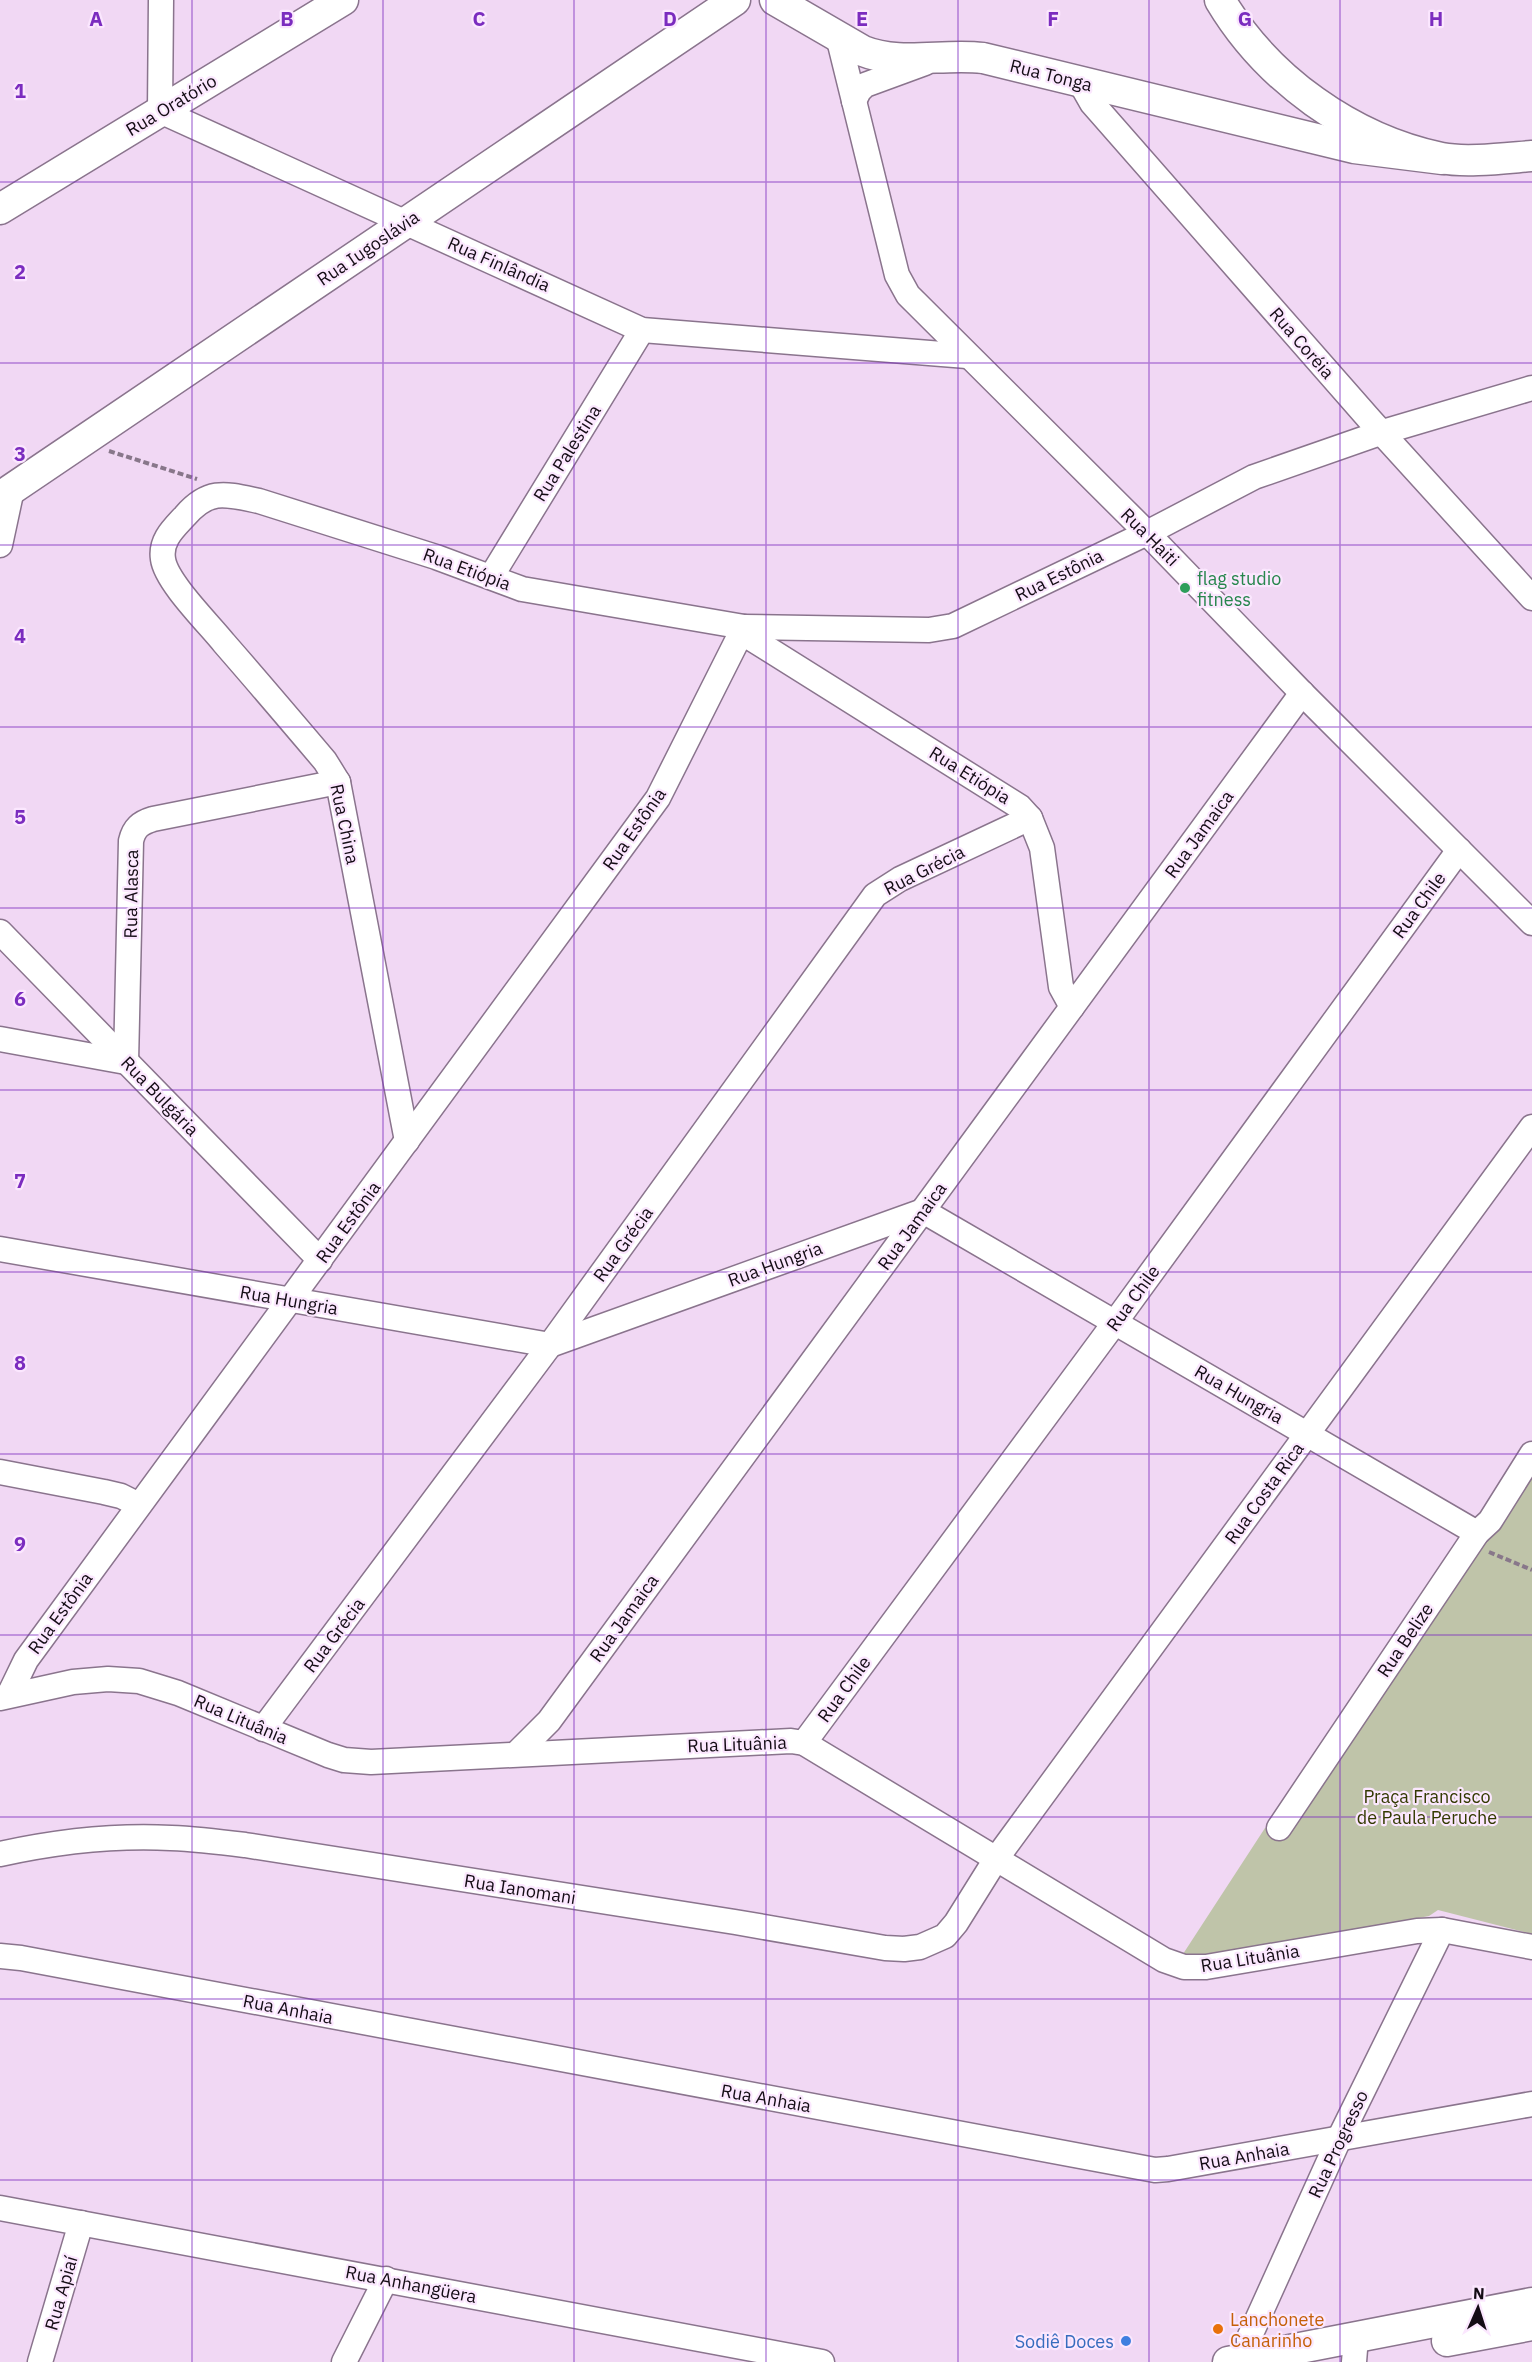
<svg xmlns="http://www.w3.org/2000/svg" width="1532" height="2362" font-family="'IBM Plex Sans',sans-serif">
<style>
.green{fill:#bfc4a9}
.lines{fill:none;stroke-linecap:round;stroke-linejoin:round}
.minor-casing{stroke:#8a748d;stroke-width:27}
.major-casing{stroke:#8a748d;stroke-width:33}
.path{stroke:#88778a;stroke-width:4;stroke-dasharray:6 3;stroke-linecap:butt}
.minor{stroke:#fff;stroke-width:24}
.major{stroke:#fff;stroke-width:30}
.grid{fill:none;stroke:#7b2cbf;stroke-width:1.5;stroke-opacity:0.55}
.leisure-dot{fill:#2e9e5b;stroke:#fbe7fe;stroke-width:2}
.food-dot{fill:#e8710a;stroke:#fbe7fe;stroke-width:2}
.shop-dot{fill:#3f7fe0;stroke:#fbe7fe;stroke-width:2}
.labels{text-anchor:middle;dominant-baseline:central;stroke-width:4.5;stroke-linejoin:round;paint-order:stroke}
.street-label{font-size:18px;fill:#140c15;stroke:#fbe7fe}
.leisure-label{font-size:18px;fill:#27864d;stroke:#fbe7fe;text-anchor:start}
.park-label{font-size:18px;fill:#323900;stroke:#fbe7fe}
.food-label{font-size:18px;fill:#c56008;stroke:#fbe7fe;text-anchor:start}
.shop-label{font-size:18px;fill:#366cbe;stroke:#fbe7fe;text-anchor:end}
.grid-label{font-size:20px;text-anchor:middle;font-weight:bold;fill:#7b2cbf;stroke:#fbe7fe;stroke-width:4.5;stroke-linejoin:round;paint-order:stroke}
</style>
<rect width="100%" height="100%" fill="#f1d8f4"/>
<!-- green -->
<path class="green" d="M 1532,1472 L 1532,1934 L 1438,1910 L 1429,1916 L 1218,1956 L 1196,1957 L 1183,1954 L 1265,1828 L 1282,1836 Z"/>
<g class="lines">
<!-- minor casing -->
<g class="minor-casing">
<g id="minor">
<path d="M 161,0 L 160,111 L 642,330 L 967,356"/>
<path d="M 838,36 L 897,275 L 908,295 L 1147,533 L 1302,693 L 1532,923"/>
<path d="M 1080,82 L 1092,103 L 1371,421 L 1532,598"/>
<path d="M 854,101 L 859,91 L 865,85 L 925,63"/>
<path d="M 0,545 L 12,489"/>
<path d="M 491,577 L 642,330"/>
<path d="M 741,632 L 1020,807 L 1030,818 L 1042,848 L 1061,987 L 1072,1007"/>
<path d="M 0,932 L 320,1260"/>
<path d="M 0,1039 L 126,1062 L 131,841 C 134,828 140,823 153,819 L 338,782"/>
<path d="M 407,1141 L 338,782 L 325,761 C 292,722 258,682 224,643 C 209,624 166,582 163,559 C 160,540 174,528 185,516 C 209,488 226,494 259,501 L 436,557 L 522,589 L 744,627"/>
<path d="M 0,1249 L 550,1345 L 923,1211 L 1477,1533"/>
<path d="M 0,1472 L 104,1492 L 121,1496 L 139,1505"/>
<path d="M 9,1695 L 26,1660 L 658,798 L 744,627 L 929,630 L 953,626 L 1147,533 L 1254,477 L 1383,432 L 1532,388"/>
<path d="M 0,1698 L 73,1682 L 108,1679 L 139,1681 L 178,1693 L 328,1755 L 344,1760 L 371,1762 L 791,1741 L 804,1743 L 1164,1960 L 1184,1967 L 1206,1967 L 1417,1931 L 1442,1930 L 1532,1947"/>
<path d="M 263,1729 L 550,1345 L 875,895 L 900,879 L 1030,818"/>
<path d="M 804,1743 L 1116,1321 L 1459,850"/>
<path d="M 516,1754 L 549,1721 L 1302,693"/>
<path d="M 1279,1828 L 1477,1533 L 1490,1521 L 1532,1454"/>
<path d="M 0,1854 C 55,1842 115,1835 171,1838 C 196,1839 221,1842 245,1845 L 735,1922 L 885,1948 L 904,1949 L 920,1947 L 945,1936 L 956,1923 L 996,1859 L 1532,1127"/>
<path d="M 0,1956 L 21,1958 L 1155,2170 L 1168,2169 L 1532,2104"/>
<path d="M 0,2208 L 822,2362"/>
<path d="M 40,2362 L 81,2223"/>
<path d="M 344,2362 L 386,2279"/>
<path d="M 1249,2362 L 1249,2338 L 1339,2139 L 1442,1930"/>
<path d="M 1354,2362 L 1356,2337"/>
</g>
</g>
<!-- major casing -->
<g class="major-casing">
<g id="major">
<path d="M 775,0 L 863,51 C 900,66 944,53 983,58 L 1354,148 L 1442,159"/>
<path d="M 1220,0 C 1267,79 1351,139 1441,158 C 1466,163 1506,158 1532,156"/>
<path d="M 0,209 L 343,0"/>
<path d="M 0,497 L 735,0"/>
<path d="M 1447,2341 L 1532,2325"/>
<path d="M 1228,2362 L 1532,2303"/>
</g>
</g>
<!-- path -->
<g class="path">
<path d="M 109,451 L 197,479"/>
<path d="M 1489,1552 L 1532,1570"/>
</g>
<!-- minor -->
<use href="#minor" class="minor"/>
<!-- major -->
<use href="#major" class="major"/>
</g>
<!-- grid -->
<path class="grid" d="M 192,0 L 192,2362M 383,0 L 383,2362M 574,0 L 574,2362M 766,0 L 766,2362M 958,0 L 958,2362M 1149,0 L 1149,2362M 1340,0 L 1340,2362M 0,182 L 1532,182M 0,363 L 1532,363M 0,545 L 1532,545M 0,727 L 1532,727M 0,908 L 1532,908M 0,1090 L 1532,1090M 0,1272 L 1532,1272M 0,1454 L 1532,1454M 0,1635 L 1532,1635M 0,1817 L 1532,1817M 0,1999 L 1532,1999M 0,2180 L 1532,2180"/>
<!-- markers -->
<circle class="leisure-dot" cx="1185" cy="588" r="6"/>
<circle class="food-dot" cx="1218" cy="2329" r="6"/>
<circle class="shop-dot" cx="1126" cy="2341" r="6"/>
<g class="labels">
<!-- street labels -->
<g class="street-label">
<text transform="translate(1051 75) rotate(14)">Rua Tonga</text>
<text transform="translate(171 105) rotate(-31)">Rua Oratório</text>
<text transform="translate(368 248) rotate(-34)">Rua Iugoslávia</text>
<text transform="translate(499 264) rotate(24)">Rua Finlândia</text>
<text transform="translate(1302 343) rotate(49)">Rua Coréia</text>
<text transform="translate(567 453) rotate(-58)">Rua Palestina</text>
<text transform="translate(1150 537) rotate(45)">Rua Haiti</text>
<text transform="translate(467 569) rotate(20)">Rua Etiópia</text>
<text transform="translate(1059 575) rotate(-26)">Rua Estônia</text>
<text transform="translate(970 775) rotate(32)">Rua Etiópia</text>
<text transform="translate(345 824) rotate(78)">Rua China</text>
<text transform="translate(634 829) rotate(-55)">Rua Estônia</text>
<text transform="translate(1199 834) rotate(-54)">Rua Jamaica</text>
<text transform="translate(924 870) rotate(-27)">Rua Grécia</text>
<text transform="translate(131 894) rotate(-89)">Rua Alasca</text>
<text transform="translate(1419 905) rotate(-54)">Rua Chile</text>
<text transform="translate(160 1096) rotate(46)">Rua Bulgária</text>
<text transform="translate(348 1222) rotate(-54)">Rua Estônia</text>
<text transform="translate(912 1226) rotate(-54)">Rua Jamaica</text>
<text transform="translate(623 1244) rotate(-54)">Rua Grécia</text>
<text transform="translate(775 1264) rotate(-20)">Rua Hungria</text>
<text transform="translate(1133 1298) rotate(-54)">Rua Chile</text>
<text transform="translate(289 1300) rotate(10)">Rua Hungria</text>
<text transform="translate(1239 1394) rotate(30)">Rua Hungria</text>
<text transform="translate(1264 1493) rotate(-54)">Rua Costa Rica</text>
<text transform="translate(60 1613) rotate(-54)">Rua Estônia</text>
<text transform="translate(624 1618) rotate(-54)">Rua Jamaica</text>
<text transform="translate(334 1635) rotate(-53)">Rua Grécia</text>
<text transform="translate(1405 1640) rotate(-56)">Rua Belize</text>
<text transform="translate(844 1689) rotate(-54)">Rua Chile</text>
<text transform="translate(241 1719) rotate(23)">Rua Lituânia</text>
<text transform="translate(737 1744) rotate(-2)">Rua Lituânia</text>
<text transform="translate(520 1889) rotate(9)">Rua Ianomani</text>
<text transform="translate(1250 1958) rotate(-9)">Rua Lituânia</text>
<text transform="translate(288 2009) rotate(11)">Rua Anhaia</text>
<text transform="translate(766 2098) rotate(10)">Rua Anhaia</text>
<text transform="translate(1338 2144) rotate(-65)">Rua Progresso</text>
<text transform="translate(1244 2156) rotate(-10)">Rua Anhaia</text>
<text transform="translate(411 2284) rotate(11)">Rua Anhangüera</text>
<text transform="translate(61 2293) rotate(-74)">Rua Apiaí</text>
</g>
<!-- leisure labels -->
<g class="leisure-label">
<text x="1197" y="578">flag studio<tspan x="1197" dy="21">fitness</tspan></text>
</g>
<!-- park labels -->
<g class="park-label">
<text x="1427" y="1796">Praça Francisco<tspan x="1427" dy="21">de Paula Peruche</tspan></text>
</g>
<!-- food labels -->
<g class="food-label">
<text x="1230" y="2319">Lanchonete<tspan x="1230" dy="21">Canarinho</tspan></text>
</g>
<!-- shop labels -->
<g class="shop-label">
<text x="1114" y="2341">Sodiê Doces</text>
</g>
</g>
<g class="grid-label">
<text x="96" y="26">A</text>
<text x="287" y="26">B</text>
<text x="479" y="26">C</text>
<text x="670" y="26">D</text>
<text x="862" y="26">E</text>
<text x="1053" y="26">F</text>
<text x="1245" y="26">G</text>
<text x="1436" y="26">H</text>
<text x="20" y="98">1</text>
<text x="20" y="279">2</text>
<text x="20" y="461">3</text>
<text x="20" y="643">4</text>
<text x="20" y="824">5</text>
<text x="20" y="1006">6</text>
<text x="20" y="1188">7</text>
<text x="20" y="1370">8</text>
<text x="20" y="1551">9</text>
</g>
<!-- north arrow -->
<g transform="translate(1478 2308) rotate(3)" stroke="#fbe7fe" stroke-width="4.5" paint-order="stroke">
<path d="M0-4.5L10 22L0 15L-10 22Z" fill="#140c15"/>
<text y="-9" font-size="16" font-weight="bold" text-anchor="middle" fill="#140c15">N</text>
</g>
</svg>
